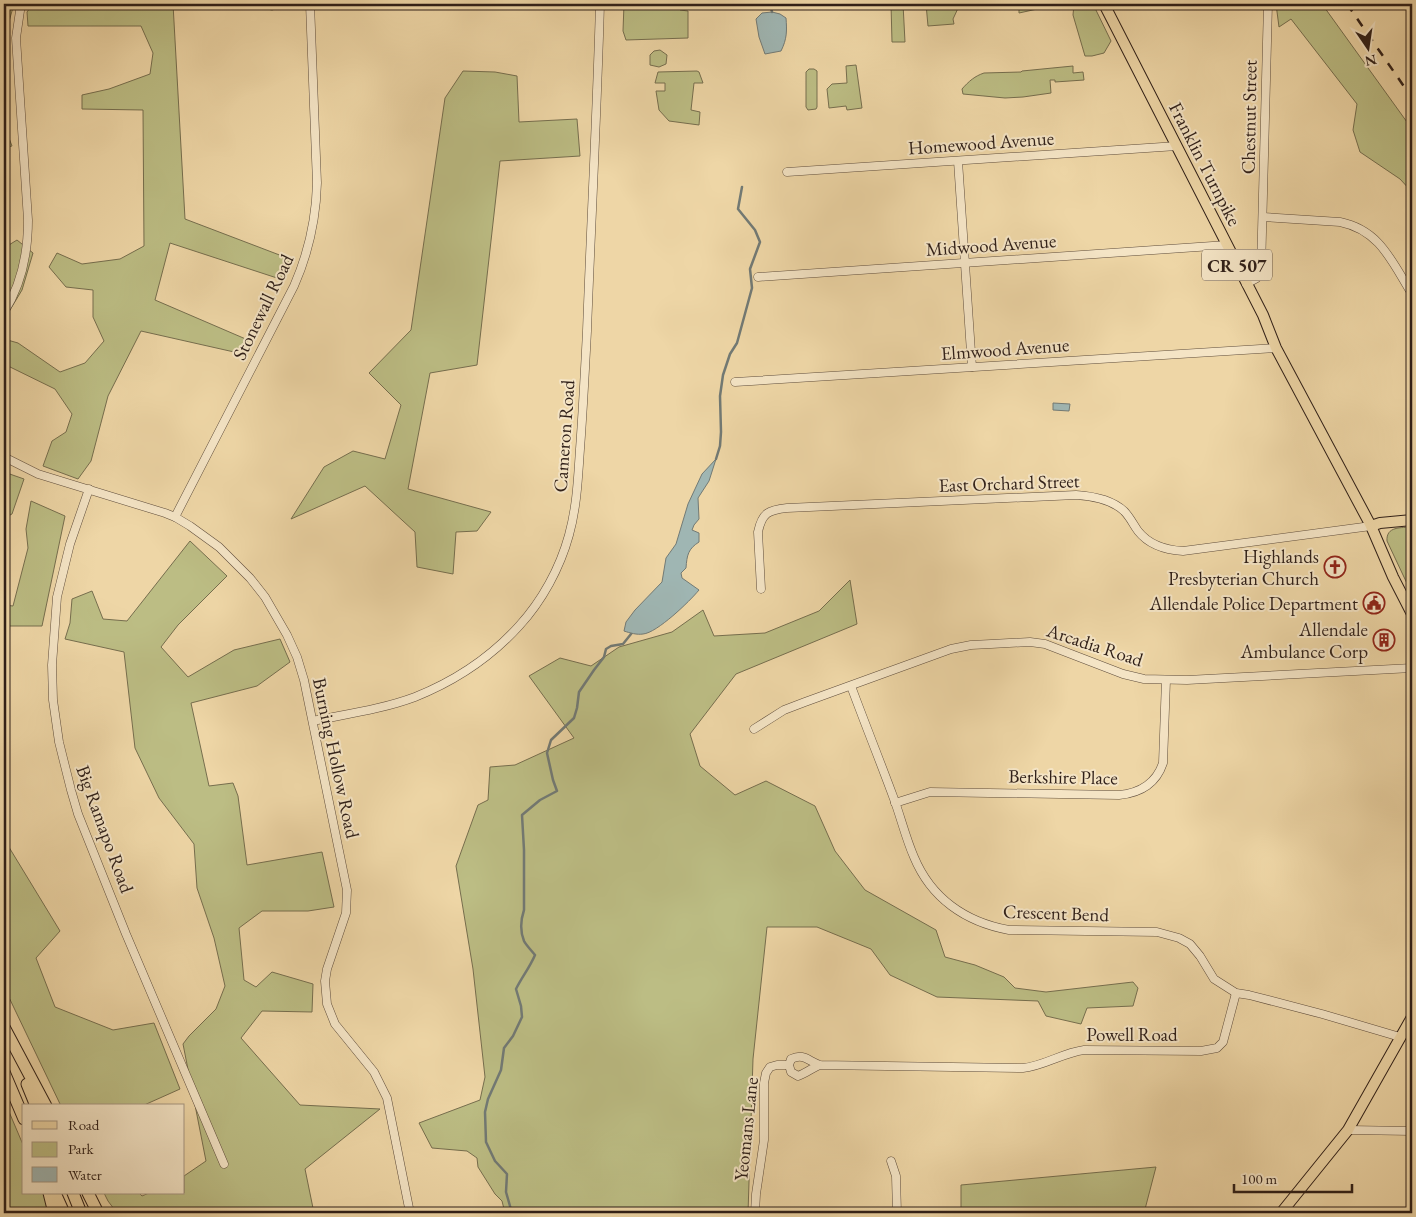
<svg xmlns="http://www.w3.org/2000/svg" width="1416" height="1217" font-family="'EB Garamond',serif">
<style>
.green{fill:#bcbd84;stroke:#766e4e}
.water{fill:#9fb6b3;stroke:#727a75}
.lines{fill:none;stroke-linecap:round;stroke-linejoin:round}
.stream{stroke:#727a75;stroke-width:2.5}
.minor-casing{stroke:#5f4d3c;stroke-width:9}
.major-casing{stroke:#2f1f18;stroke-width:12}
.highway-casing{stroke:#2f1f18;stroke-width:13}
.minor{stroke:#f4e4c5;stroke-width:8}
.major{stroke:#eed6a6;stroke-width:10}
.highway{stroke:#eed6a6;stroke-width:11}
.rail{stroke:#2f1f18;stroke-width:2.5;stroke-dasharray:9 9;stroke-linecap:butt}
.labels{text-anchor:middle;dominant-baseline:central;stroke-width:4;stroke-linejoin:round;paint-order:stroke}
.shield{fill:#f4e4c5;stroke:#6a5a4c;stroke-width:1}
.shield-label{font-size:18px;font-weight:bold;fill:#2f1f18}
.street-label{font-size:19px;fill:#2f1f18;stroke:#f4e4c5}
.poi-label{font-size:19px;fill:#2f1f18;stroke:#f4e4c5;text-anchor:end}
</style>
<rect width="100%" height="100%" fill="#eed6a6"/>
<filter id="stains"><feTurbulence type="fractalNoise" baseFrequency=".004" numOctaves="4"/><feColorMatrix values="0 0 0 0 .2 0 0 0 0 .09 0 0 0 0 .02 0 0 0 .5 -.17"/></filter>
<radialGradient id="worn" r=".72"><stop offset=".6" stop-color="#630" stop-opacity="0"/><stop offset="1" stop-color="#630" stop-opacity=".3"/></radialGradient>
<!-- green -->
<g class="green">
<path d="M 4,4 L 14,4 L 8,25 L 4,26 Z"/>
<path d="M 33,4 L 173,4 L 185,219 L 290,259 L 280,279 L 170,243 L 155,300 L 248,340 L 243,354 L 141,331 L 108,396 L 91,461 L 78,479 L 43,466 L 52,441 L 66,432 L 72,414 L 55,389 L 6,365 L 4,367 L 4,339 L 18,343 L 60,372 L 85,363 L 104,341 L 93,317 L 93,290 L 66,287 L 49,267 L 57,253 L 82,264 L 120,259 L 144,246 L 143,110 L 82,109 L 82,95 L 109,89 L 150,74 L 153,53 L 141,26 L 28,26 L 27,12 Z"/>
<path d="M 245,4 L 292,4 L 272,10 Z"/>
<path d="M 624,4 L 679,4 L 680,10 L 688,11 L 688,38 L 626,40 L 623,31 Z"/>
<path d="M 891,4 L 903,4 L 905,42 L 892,42 Z"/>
<path d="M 926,4 L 960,4 L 953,19 L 954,24 L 928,26 Z"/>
<path d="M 1019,4 L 1052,4 L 1051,6 L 1019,13 Z"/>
<path d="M 1074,4 L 1093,4 L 1111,41 L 1104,53 L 1092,56 L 1085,56 L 1073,15 Z"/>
<path d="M 1276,4 L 1322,4 L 1412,129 L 1412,192 L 1400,179 L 1360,152 L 1353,130 L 1357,104 L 1291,19 L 1279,27 Z"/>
<path d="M 660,50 L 667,55 L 666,64 L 659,67 L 650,65 L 650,55 L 654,51 Z"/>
<path d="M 856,65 L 862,108 L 847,110 L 846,106 L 829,108 L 827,89 L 832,84 L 847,83 L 846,66 Z"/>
<path d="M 1073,66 L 1073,73 L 1083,72 L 1084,80 L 1055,82 L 1055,80 L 1050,80 L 1051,93 L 1023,97 L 1005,98 L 963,94 L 962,89 C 969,81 975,76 984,73 L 1021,72 L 1022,71 Z"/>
<path d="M 809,69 L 814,69 L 817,71 L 817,107 L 816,109 L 808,110 L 806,107 L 806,72 Z"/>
<path d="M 463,71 L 495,72 L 517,76 L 519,122 L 577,119 L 580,156 L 500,161 L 477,365 L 430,373 L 408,489 L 491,512 L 477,531 L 456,532 L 453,574 L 417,567 L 415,532 L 365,486 L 291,519 L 324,467 L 353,451 L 385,459 L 401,405 L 369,373 L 411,330 L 445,98 Z"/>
<path d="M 697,71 L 699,72 L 703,83 L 694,83 L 691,110 L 700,112 L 699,125 L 669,121 L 659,110 L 656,91 L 665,91 L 665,83 L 655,83 L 658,72 Z"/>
<path d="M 4,125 L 12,146 L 4,148 Z"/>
<path d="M 17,240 L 33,253 L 22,290 L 4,320 L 4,248 Z"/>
<path d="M 4,472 L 24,479 L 12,514 L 4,518 Z"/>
<path d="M 31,501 L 65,516 L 42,626 L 4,626 L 4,605 L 13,606 L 28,548 L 26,529 Z"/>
<path d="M 1412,527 L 1412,594 L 1387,541 C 1386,526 1401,528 1412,527 Z"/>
<path d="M 190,541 L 227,576 L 178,625 L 161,647 L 188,677 L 234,650 L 280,639 L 290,662 L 257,686 L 191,703 L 209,786 L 233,783 L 238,796 L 247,865 L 322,852 L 334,907 L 308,911 L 262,911 L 239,928 L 244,980 L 256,987 L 272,972 L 313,984 L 312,1012 L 262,1011 L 241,1038 L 300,1105 L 380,1109 L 305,1169 L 314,1213 L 117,1213 L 108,1201 L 104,1193 L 139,1193 L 142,1196 L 149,1193 L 184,1193 L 184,1176 L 206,1161 L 183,1044 L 189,1036 L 216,1009 L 225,986 L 214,938 L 197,888 L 194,844 L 159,798 L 135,748 L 124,652 L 65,639 L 70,623 L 72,599 L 92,591 L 103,619 L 127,621 Z"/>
<path d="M 850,580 L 857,624 L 736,674 L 690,734 L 700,766 L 735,795 L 766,781 L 815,806 L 835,851 L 865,890 L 936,930 L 945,957 L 975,965 L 1004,977 L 1015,988 L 1046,992 L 1133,982 L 1138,988 L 1133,1006 L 1087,1008 L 1081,1024 L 1046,1016 L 1038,1001 L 937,997 L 890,975 L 871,949 L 817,927 L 767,927 L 753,1059 L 748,1213 L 505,1213 L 502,1201 L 495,1194 L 478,1167 L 477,1158 L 467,1151 L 432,1148 L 419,1123 L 480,1100 L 485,1077 L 473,969 L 456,866 L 478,805 L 488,800 L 490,767 L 515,765 L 574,738 L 529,676 L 560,658 L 591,666 L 619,647 L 672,632 L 703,610 L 714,636 L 765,633 L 819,611 Z"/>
<path d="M 4,839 L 60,931 L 36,958 L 55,1007 L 113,1030 L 154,1023 L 180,1089 L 142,1106 L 61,1106 L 4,987 Z"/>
<path d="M 4,1100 L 24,1147 L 24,1193 L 44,1193 L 53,1213 L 4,1213 Z"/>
<path d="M 1156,1167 L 1144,1213 L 961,1213 L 961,1185 Z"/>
</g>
<!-- water -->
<g class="water">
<path d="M 772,12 L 780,14 L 786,18 C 787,31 787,39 781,51 L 765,54 L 759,37 L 756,19 L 762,13 Z"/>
<path d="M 1053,403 L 1070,404 L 1069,411 L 1053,410 Z"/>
<path d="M 716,459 L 709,481 L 698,498 L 699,519 L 694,525 L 692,530 L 699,533 L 699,542 C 688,549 687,555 686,568 L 681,573 L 682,578 L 699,590 C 690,601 657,633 643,634 C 637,635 630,633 624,631 L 626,622 L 635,610 L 662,582 L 666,558 L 676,544 L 688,504 L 702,474 Z"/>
</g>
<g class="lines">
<!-- stream -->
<g class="stream">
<path d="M 770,4 L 772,12"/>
<path d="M 716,459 L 720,446 L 721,432 L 720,396 L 723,375 L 730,354 L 737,343 L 752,288 L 750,269 L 760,242 L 755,230 L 738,209 L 742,187"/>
<path d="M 512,1213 L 506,1192 L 507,1174 L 495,1161 L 486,1142 L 485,1112 L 488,1099 L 501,1070 L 504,1048 L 513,1036 L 522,1017 L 521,1006 L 516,989 C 522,977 530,967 535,955 C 531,950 526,945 524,941 C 520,931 521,919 524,910 L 524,850 L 522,815 L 540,800 L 557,791 L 553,780 L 547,753 L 551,740 L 574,718 L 577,708 L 579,692 L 594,670 L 604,657 L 606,649 L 611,646 L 623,644 L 631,634"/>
</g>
<!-- minor casing -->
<g class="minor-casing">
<g id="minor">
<path d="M 958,161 L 972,367"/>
<path d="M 787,172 L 1177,146"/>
<path d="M 1263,217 L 1340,222 C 1380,230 1392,262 1412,294"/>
<path d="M 758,277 L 1227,245"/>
<path d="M 1246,284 L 1257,278 L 1261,270 L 1268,4"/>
<path d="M 4,312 C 22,284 28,254 28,220 L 16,38 L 21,4"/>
<path d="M 735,382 L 1276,348"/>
<path d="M 4,457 L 38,474 L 165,513 L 175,517 L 190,526 L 219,547 L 250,578 L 265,597 L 287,635 L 297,657 L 304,680 L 347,890 L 346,913 L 327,969 L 325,981 L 327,1004 L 335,1024 L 374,1072 L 387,1098 L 410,1213"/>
<path d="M 89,489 L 70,544 L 57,597 L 52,665 L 53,700 L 59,742 L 71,790 L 78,814 L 126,934 L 224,1164"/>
<path d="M 175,517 L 294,286 C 309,252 316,220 317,183 L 310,4"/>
<path d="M 761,589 L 758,532 C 762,513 768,510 787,508 L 1076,495 C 1092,496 1111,499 1124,511 C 1130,517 1133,524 1138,531 C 1149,545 1165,550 1183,551 L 1371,526"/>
<path d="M 851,686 C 865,724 880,761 894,799 C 901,818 906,839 914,857 C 931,898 965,922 1009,930 L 1157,932 L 1179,938 L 1190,944 L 1200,956 L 1214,979 L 1236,993 L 1249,995 L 1322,1014 L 1400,1037"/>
<path d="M 313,721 C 347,714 383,709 415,697 C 455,681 490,658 519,626 C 542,601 560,568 569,535 C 577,506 578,478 580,449 C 583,409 585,370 587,331 C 591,222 597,113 600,4"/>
<path d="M 754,729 L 784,710 L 805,702 L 951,649 L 971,645 L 991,644 L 1030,642 L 1045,644 L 1123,674 L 1144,679 L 1187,680 L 1412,668"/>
<path d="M 895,803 L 930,792 L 1119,795 C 1140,793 1156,784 1163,763 L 1166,680"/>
<path d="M 820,1065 C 812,1068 806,1073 798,1076 L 791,1072 L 789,1065 L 791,1059 C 804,1053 808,1061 820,1065 L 1023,1068 C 1044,1066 1062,1053 1084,1050 L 1201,1051 L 1217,1048 L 1223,1042 L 1236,993"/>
<path d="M 1348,1130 L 1412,1131"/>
<path d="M 891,1161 L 896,1176 L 897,1213"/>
<path d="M 755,1213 L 756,1194 L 764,1140 L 764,1083 L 766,1073 L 770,1067 L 777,1065 L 789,1065"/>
</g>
</g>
<!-- major casing -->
<g class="major-casing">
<g id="major">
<path d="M 1104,4 L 1263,315 L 1276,348 L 1371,526 L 1393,577 L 1412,614"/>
<path d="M 1371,526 L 1380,523 L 1412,520"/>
<path d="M 1281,1213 L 1348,1130 L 1412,1017"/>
</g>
</g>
<!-- highway casing -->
<g class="highway-casing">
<g id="highway">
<path d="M 4,1027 L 46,1106"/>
<path d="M 4,1072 L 24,1119"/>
<path d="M 27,1084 L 36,1106"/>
<path d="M 49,1193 L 54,1213"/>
<path d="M 55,1193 L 64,1213"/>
<path d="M 73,1193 L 81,1213"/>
<path d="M 88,1193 L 98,1213"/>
</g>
</g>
<!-- minor -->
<use href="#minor" class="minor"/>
<!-- major -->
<use href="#major" class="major"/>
<!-- highway -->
<use href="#highway" class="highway"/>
<!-- rail -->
<path class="rail" d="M 1347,4 L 1412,98"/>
</g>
<!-- icons -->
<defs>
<g id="church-ring" transform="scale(1.125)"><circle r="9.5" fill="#f4e4c5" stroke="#8f2418" stroke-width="1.5"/><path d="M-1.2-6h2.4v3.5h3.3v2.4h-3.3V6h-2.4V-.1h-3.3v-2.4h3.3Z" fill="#8f2418"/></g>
<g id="civic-ring" transform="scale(1.125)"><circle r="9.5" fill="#f4e4c5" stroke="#8f2418" stroke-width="1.5"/><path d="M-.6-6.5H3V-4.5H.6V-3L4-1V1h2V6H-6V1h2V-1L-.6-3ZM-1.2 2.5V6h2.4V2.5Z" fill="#8f2418"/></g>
<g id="building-ring" transform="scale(1.125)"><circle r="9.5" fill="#f4e4c5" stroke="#8f2418" stroke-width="1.5"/><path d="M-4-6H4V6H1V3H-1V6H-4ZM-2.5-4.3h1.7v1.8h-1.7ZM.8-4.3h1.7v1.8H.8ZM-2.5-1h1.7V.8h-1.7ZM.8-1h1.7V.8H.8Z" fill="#8f2418"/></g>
</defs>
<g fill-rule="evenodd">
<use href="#church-ring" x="1335" y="567"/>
<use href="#civic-ring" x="1374" y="603"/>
<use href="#building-ring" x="1384" y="640"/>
</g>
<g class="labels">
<!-- shield labels -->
<rect class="shield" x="1202" y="249.5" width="70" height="31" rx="4"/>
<g class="shield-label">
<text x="1237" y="265">CR 507</text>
</g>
<!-- street labels -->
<g class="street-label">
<text transform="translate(1249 117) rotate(-89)">Chestnut Street</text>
<text transform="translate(981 143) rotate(-4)">Homewood Avenue</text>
<text transform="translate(1205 164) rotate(63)">Franklin Turnpike</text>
<text transform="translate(991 245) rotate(-4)">Midwood Avenue</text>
<text transform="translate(263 307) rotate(-64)">Stonewall Road</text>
<text transform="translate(1005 349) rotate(-4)">Elmwood Avenue</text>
<text transform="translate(564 436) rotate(-86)">Cameron Road</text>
<text transform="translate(1009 483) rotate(-2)">East Orchard Street</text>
<text transform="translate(1095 645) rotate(18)">Arcadia Road</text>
<text transform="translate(336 758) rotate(78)">Burning Hollow Road</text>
<text transform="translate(1063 777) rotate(1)">Berkshire Place</text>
<text transform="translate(105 829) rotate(70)">Big Ramapo Road</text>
<text transform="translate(1056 913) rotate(2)">Crescent Bend</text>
<text x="1132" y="1034">Powell Road</text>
<text transform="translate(746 1129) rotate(-84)">Yeomans Lane</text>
</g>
<!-- poi labels -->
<g class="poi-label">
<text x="1319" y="556">Highlands<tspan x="1319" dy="22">Presbyterian Church</tspan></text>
<text x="1358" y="603">Allendale Police Department</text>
<text x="1368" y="629">Allendale<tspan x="1368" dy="22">Ambulance Corp</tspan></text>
</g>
</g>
<!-- margin -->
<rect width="1416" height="1217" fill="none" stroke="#eed6a6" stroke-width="20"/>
<rect x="5" y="5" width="1406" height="1207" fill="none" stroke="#2f1f18" stroke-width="2.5"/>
<rect x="10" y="10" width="1396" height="1197" fill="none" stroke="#2f1f18"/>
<!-- legend -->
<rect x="22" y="1104" width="162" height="90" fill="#f4e4c5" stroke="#a59580"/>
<rect x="32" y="1121" width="25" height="8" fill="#eed6a6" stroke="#a59580"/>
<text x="68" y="1130" font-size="15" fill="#2f1f18">Road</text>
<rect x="32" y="1142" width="25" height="15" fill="#bcbd84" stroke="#a59580"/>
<text x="68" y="1154" font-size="15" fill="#2f1f18">Park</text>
<rect x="32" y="1167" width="25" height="15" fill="#9fb6b3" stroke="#a59580"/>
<text x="68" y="1180" font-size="15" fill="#2f1f18">Water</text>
<!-- north arrow -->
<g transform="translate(1368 48) rotate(167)" stroke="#f4e4c5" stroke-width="4" paint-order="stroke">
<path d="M0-4L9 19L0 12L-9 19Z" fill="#2f1f18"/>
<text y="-8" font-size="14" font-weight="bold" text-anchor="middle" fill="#2f1f18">N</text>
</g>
<!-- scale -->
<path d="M1234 1184v8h118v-8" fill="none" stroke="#2f1f18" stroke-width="2.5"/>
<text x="1241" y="1184" font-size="15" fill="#2f1f18" stroke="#f4e4c5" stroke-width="4" paint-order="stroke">100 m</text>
<rect width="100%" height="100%" filter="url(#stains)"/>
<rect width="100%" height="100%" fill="url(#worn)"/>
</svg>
